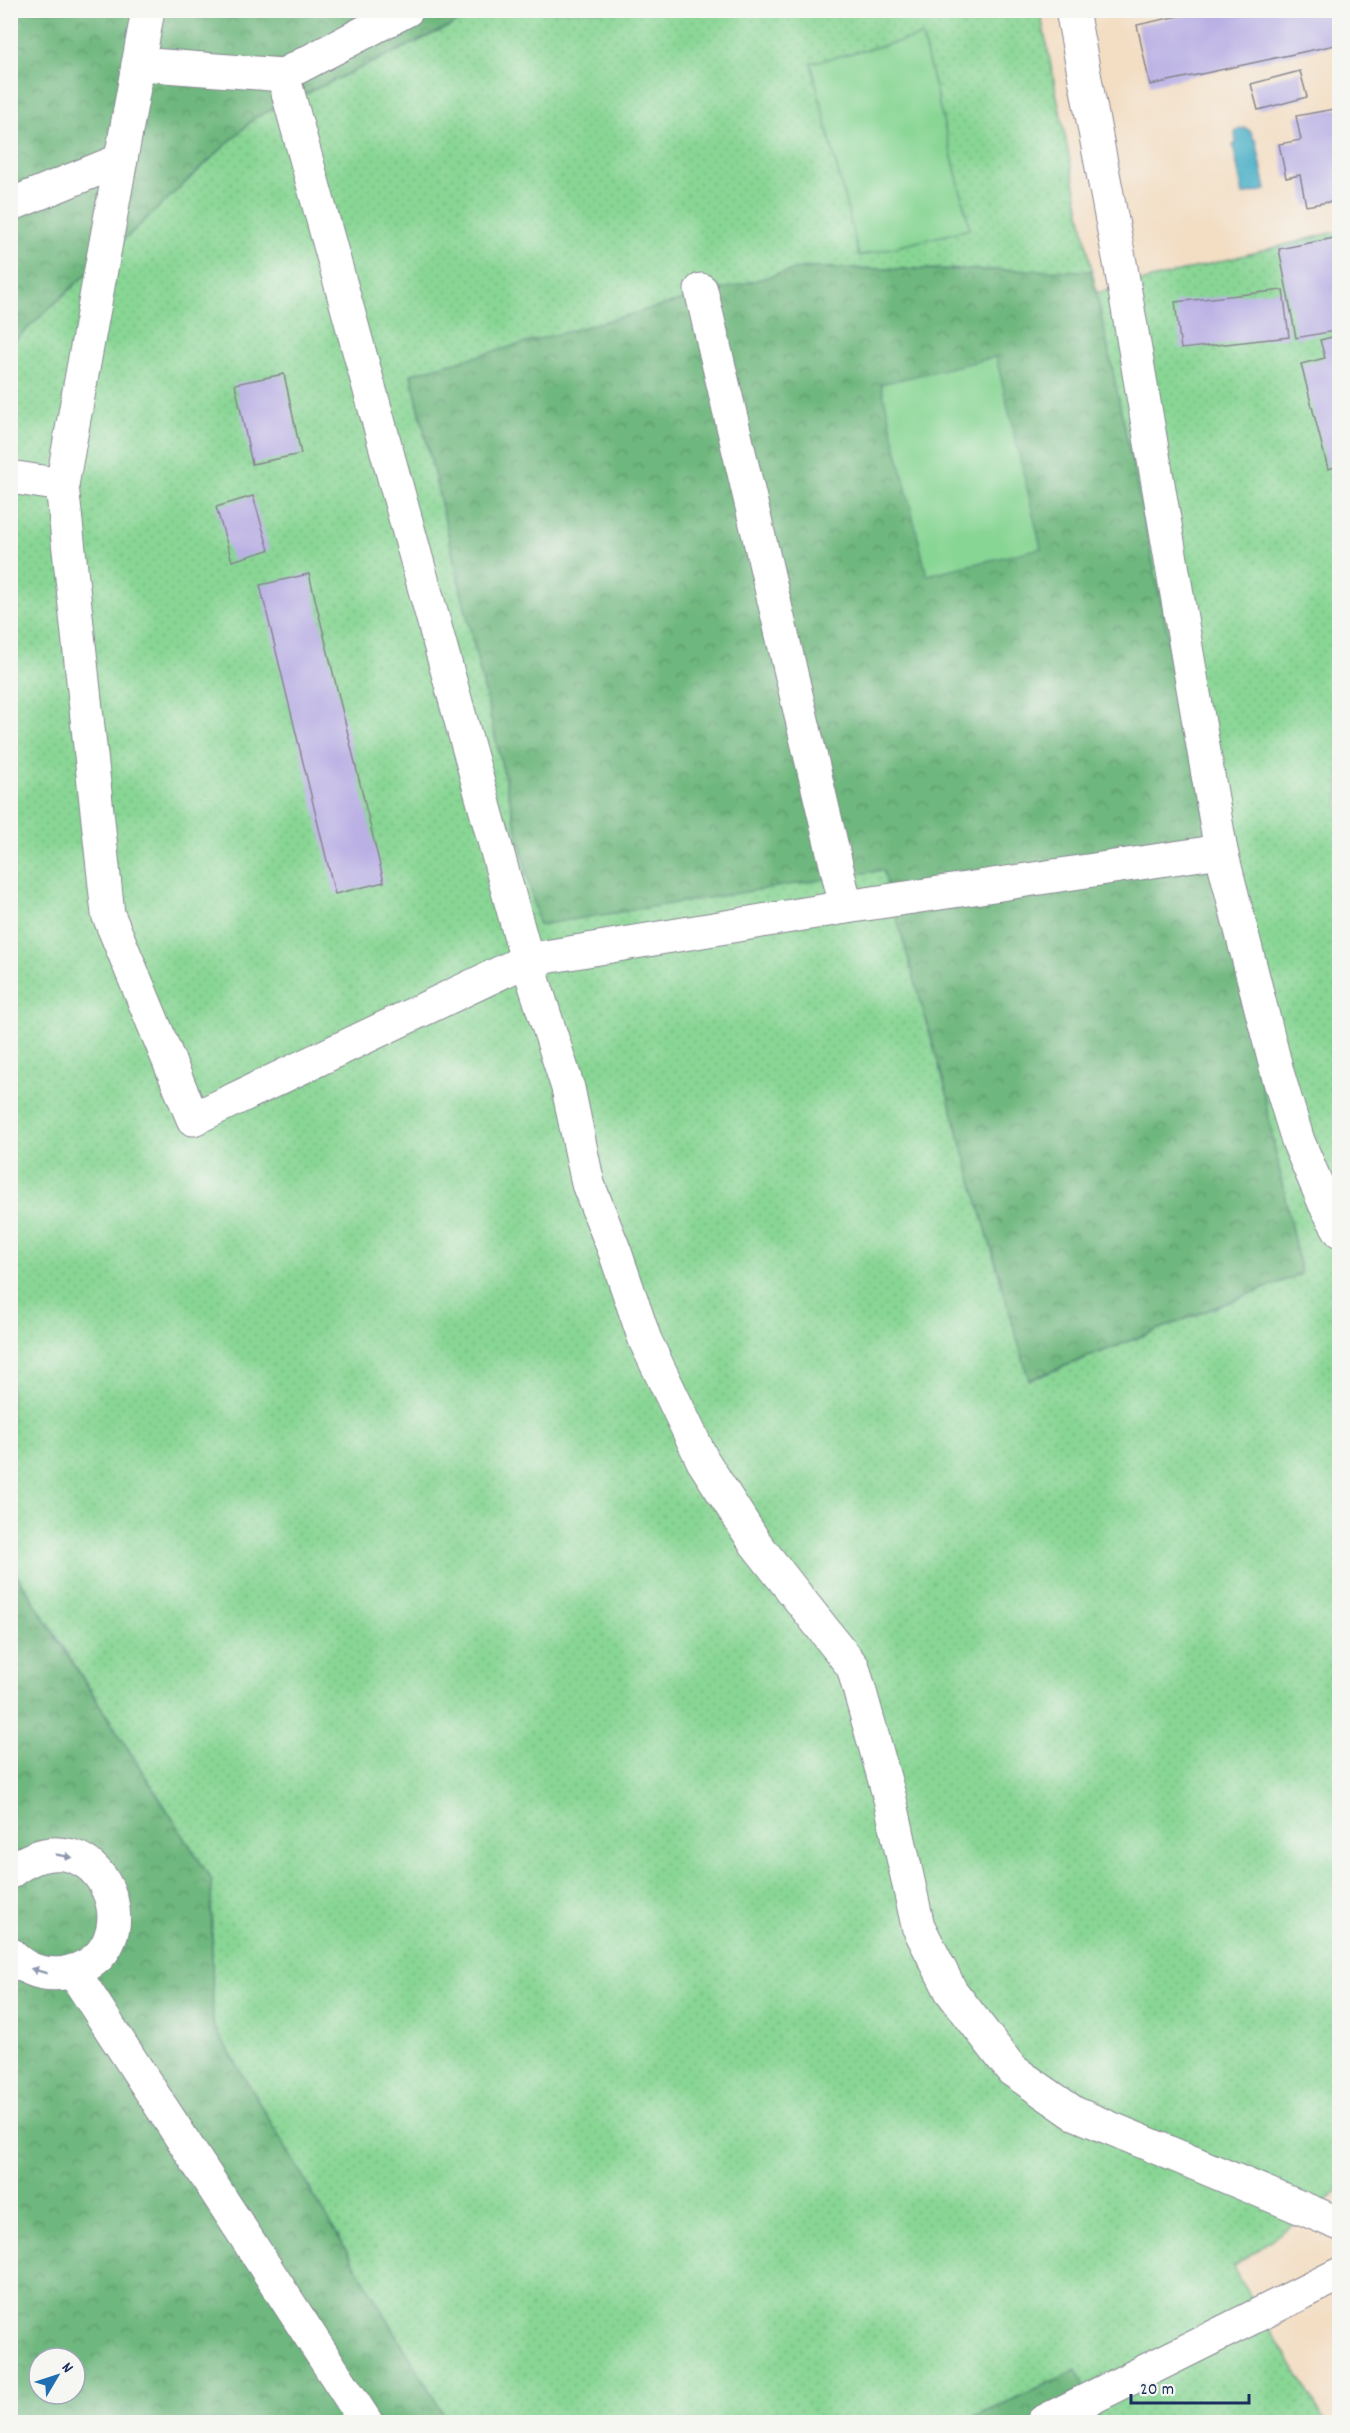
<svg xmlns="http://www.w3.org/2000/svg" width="1350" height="2433" font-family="Dekko,sans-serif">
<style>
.grass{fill:url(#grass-dots);stroke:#528279;stroke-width:1.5}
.forest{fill:url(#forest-crowns);stroke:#44736e;stroke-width:1.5;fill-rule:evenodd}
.pitch{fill:#88d694;stroke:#528279;stroke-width:1.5}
.water{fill:#45adc5;stroke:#306e92;stroke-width:1.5}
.building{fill:#bab0e4}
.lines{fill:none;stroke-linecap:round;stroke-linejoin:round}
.minor-casing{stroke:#878691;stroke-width:35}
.minor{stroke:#fff;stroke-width:33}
.oneway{fill:#8d97ae}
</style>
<defs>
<pattern id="grass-dots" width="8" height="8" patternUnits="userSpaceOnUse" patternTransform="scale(1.5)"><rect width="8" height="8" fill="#88d694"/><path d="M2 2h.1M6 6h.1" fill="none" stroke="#75b882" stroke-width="1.8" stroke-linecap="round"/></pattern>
<pattern id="forest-crowns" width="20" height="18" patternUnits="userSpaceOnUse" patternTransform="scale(1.5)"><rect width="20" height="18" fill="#6eb77e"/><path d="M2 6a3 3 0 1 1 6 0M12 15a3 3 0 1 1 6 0" fill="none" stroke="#5a956a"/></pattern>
</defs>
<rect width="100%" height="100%" fill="#f6f6f2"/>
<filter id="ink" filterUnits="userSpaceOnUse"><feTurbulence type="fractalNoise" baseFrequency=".0167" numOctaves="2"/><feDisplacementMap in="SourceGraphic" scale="12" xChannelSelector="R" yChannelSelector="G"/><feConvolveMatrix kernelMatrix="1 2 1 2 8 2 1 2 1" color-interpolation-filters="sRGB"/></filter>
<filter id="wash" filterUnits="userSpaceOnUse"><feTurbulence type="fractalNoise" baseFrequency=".008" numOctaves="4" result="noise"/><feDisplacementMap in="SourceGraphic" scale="24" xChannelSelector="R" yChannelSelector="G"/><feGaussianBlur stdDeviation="1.35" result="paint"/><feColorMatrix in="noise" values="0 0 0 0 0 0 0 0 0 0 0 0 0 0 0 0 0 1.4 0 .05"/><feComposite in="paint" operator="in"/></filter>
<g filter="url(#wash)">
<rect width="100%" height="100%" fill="#f3dec4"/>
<!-- grass -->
<path class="grass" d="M 482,11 L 1040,11 L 1092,271 L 801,268 L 411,375 L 539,925 L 883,869 L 1030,1380 L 1301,1274 L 1096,293 L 1339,231 L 1339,2191 L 1233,2267 L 1326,2422 L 1100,2422 L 1076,2370 L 964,2422 L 448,2422 L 213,2025 L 211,1879 L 11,1565 L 11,344 L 256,117 Z"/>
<!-- forest -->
<g class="forest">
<path d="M 11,11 L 482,11 L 256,117 L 11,344 Z"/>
<path d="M 801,268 L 1092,271 L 1301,1274 L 1029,1380 L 883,870 L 539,925 L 411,374 Z"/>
<path d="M 10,1565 L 211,1879 L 213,2025 L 448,2422 L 11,2422 ZM 39,2358 L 75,2358 L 75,2394 L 39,2394 Z"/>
<path d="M 1077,2370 L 1100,2422 L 964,2422 Z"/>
</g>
<!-- pitch -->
<g class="pitch">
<path d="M 922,36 L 970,229 L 859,256 L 811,63 Z"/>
<path d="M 996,357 L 1041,548 L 927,575 L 881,384 Z"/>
</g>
<!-- water -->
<path class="water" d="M 1246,128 L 1251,132 L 1254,140 L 1256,140 L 1266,190 L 1243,195 L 1233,145 L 1236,144 L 1235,132 L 1240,129 Z"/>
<g id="blocks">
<!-- building -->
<g class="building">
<path d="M 1206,10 L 1340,10 L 1340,44 L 1150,85 L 1137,25 Z"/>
<path d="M 1300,71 L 1307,97 L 1258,110 L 1251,84 Z"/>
<path d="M 1340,108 L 1340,200 L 1306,206 L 1300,175 L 1286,178 L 1279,144 L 1301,140 L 1296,116 Z"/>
<path d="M 1339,237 L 1340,330 L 1296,338 L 1279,249 Z"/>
<path d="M 1283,290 L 1289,337 L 1181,349 L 1175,302 Z"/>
<path d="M 1340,335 L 1340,466 L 1328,469 L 1301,364 L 1325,358 L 1320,340 Z"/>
<path d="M 284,374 L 301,454 L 252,464 L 235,384 Z"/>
<path d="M 253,496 L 269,550 L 232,561 L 216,507 Z"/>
<path d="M 309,574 L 384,882 L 335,894 L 260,585 Z"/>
</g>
</g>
</g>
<g filter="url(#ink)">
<use href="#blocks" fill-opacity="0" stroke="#878691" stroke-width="1.5"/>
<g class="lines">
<!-- minor casing -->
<g class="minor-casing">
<g id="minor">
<path d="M 148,10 L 62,485 L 108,914 L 193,1119 L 527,960 L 846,907 L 1221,851"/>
<path d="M 1072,10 L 1121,268 L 1221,851 L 1278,1075 L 1298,1141 L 1325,1204 L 1340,1231"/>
<path d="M 138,64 L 283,75 L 407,10"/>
<path d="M 283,75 L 527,960 L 568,1088 L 588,1184 L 615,1252 L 645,1340 L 703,1461 L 756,1544 L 853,1667 L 890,1799 L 918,1926 L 951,1991 L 1012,2070 L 1074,2113 L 1340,2224"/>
<path d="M 10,205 L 121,160"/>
<path d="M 701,290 L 846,907"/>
<path d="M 10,477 L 62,485"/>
<path d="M 10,1872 C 102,1802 160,1955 65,1973 C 44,1976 25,1970 10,1954"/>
<path d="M 73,1971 L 366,2422"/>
<path d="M 1043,2422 L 1340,2274"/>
</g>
</g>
<!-- minor -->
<use href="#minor" class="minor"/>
</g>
<!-- one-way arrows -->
<defs><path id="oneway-solid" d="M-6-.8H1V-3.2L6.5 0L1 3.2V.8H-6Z" transform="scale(1.5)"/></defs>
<g class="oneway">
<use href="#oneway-solid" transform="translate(64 1856) rotate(10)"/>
<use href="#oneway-solid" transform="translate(39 1971) rotate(-164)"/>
</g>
</g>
<!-- margin -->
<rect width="1350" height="2433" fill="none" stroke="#f6f6f2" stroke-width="36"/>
<!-- north arrow -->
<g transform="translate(57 2376) rotate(51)"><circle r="28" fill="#f6f6f2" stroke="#9ea6b7" stroke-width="1.5"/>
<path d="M0-4.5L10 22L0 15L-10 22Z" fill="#1f6fb2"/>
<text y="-9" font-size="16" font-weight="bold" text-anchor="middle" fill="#1b2f5e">N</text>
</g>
<!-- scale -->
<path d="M1131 2394v9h118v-9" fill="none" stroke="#1b2f5e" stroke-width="3"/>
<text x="1140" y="2394" font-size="18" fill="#1b2f5e" stroke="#f6f6f2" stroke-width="4.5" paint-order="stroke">20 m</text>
</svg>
